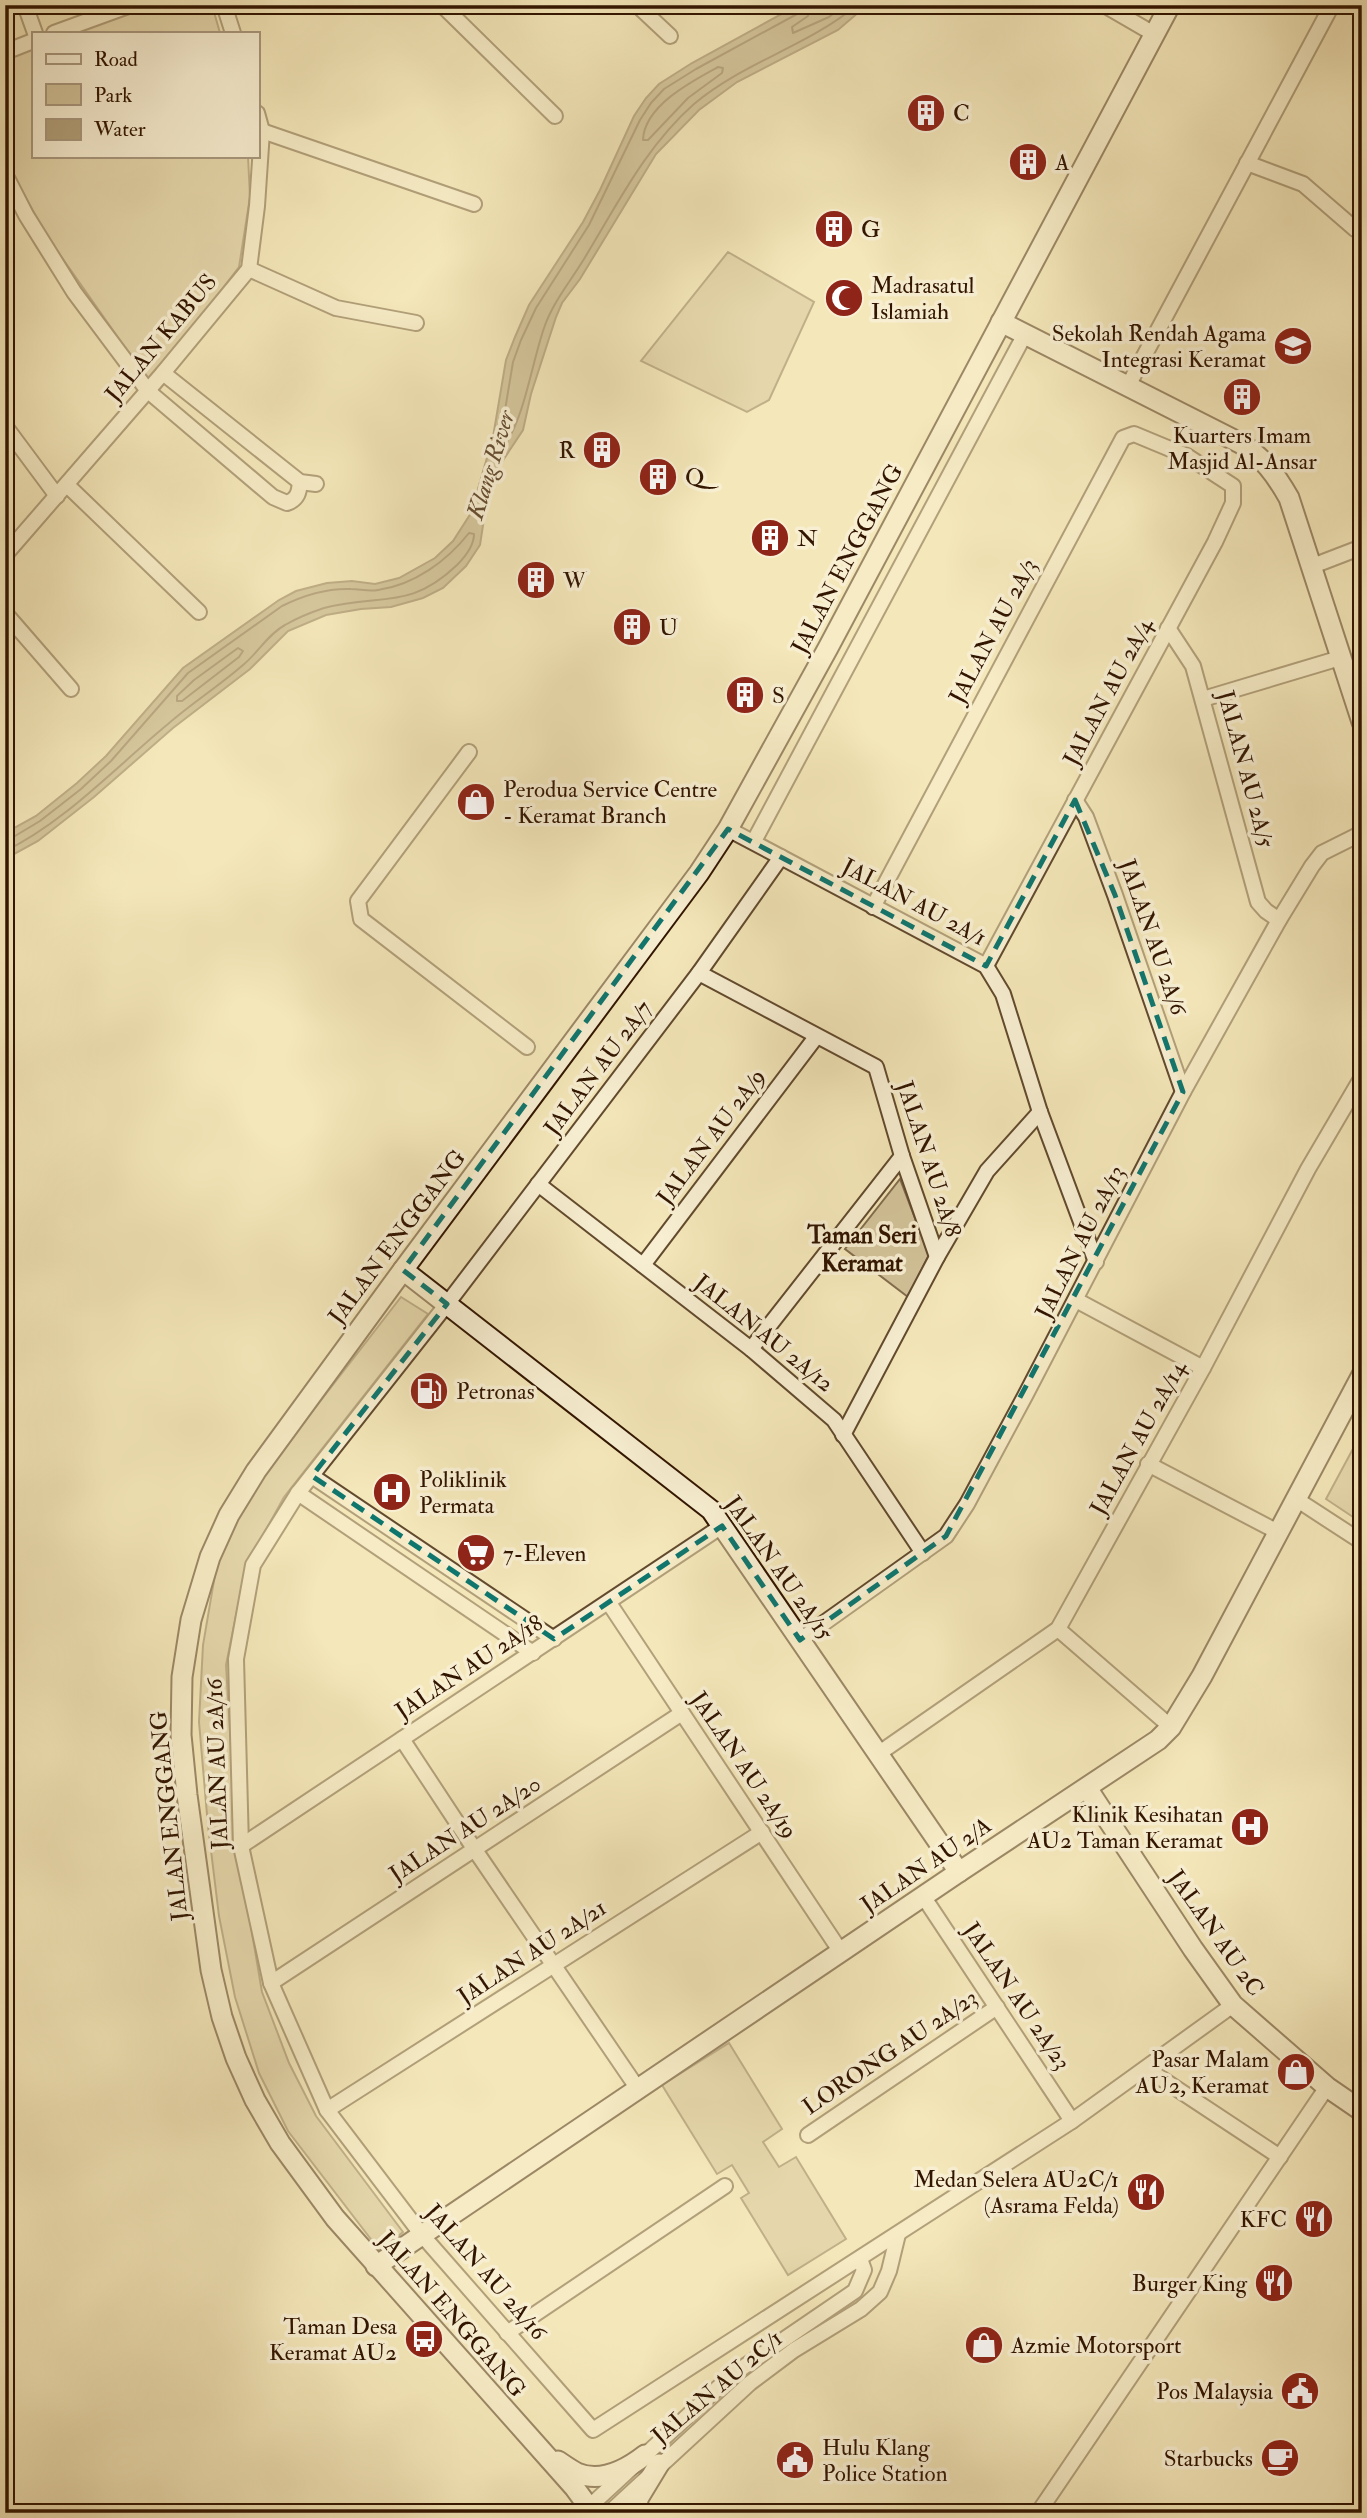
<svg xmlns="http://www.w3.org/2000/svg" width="1367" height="2518" font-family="'IM FELL Double Pica',serif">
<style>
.green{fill:#d3c39a;stroke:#826c4d;stroke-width:2}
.water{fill:#b2a07a;stroke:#7f6849;stroke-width:2}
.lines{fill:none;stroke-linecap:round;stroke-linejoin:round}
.shore{stroke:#725a3d;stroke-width:2}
.street-casing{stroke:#624a2e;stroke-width:18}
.secondary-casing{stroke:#321500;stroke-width:23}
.street{stroke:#f8efd2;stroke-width:14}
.secondary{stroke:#f8efd2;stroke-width:19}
.marked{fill:none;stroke:#0f766e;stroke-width:5;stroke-dasharray:14 9;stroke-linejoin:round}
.labels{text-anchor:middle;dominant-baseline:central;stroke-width:7;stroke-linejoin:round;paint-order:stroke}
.poi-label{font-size:23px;fill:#321500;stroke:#f8efd2;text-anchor:start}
.street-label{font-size:23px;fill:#321500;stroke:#f8efd2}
.water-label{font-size:24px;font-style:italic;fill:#654d31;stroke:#f8efd2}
.neighbourhood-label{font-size:24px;font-weight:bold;fill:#321500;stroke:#f8efd2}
</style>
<rect width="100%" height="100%" fill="#f4e7b9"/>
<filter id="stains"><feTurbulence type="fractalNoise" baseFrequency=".00286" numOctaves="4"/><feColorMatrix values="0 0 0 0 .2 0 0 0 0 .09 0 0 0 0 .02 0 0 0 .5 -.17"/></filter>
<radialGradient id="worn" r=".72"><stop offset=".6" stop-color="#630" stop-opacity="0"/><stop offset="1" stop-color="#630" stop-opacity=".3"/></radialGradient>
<!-- green -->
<g class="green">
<path d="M 148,5 L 212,5 L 220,33 L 72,33 Z"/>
<path d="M 33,48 L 33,156 L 248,156 L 250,197 L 239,267 L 150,383 L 46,235 L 5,159 L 5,58 Z"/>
<path d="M 728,252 L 814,302 L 769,400 L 747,412 L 641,361 Z"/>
<path d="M 900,1179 L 929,1255 L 908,1297 L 845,1249 Z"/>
<path d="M 401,1297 L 428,1314 L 284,1497 L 246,1566 L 226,1665 L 237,1844 L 262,1992 L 289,2063 L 316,2116 L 403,2232 L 380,2251 L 288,2131 L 259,2073 L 235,1997 L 219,1916 L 208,1826 L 199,1722 L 203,1645 L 217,1563 L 239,1515 L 267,1470 Z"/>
<path d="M 1362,1432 L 1362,1523 L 1326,1499 Z"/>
<path d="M 729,2043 L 782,2129 L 763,2142 L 779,2167 L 796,2157 L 846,2239 L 788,2275 L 741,2198 L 749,2193 L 732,2165 L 717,2174 L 662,2085 Z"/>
</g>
<!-- water -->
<path class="water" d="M 798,5 L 867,5 L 838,30 L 737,82 L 699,110 L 656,154 L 580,279 L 562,303 L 556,317 L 531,394 L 523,430 L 498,468 L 487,499 L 480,545 L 466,566 L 443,588 L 423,598 L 391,607 L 361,609 L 326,615 L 288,631 L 250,669 L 173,728 L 94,797 L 38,841 L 5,859 L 5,833 L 36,816 L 77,783 L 106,756 L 183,668 L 279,600 L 296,591 L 327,583 L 352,581 L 375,584 L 399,578 L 435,558 L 453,541 L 471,513 L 493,437 L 506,360 L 515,337 L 529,305 L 583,222 L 600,190 L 634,116 L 646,98 L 659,84 L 692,63 Z"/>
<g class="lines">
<!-- shore -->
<g class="shore">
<path d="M 801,5 L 797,14 L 696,69 L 664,89 L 651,103 L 640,120 L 589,225 L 536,308 L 521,340 L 513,362 L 500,440 L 501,444 L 506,443 C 525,414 532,363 544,328 C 553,302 570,282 584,259 C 617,205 646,146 694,104 C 744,62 808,46 857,5"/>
<path d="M 810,5 L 808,16 L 792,27 L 793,33 L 829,17 L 844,5"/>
<path d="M 718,67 L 723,68 L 722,73 L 688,98 L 648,140 L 643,140 C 644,106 692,81 718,67 Z"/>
<path d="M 238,648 L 243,651 L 239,657 L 182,701 L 177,701 L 177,696 L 194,680 Z"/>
<path d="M 5,839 L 15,836 L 40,821 L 81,789 L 111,761 L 188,673 L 282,606 C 304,595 327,588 351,589 C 360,589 369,592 378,590 C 414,585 447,561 469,533 L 474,534 C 474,545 465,557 457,565 C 409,611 380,593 324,608 C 312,612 297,618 285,625 C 268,634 258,653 243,665 C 219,686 192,703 168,724 C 118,765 64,823 5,851"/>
</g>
<!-- street casing -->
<g class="street-casing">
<g id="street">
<path d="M 25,5 L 35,33"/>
<path d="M 224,5 L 233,33"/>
<path d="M 442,5 L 555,116"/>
<path d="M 637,5 L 670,36"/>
<path d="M 1104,5 L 1154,34"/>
<path d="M 54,33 L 131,5"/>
<path d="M 5,52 L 33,41"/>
<path d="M 262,131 L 474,204"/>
<path d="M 1247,163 L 1303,184 L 1355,229 L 1362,232"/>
<path d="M 5,174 L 26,215 L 74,292 L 148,391 L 273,497 L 287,503 C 298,499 299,492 300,482"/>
<path d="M 249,269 L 336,308 L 416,323"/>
<path d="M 163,373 L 300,482 L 316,484"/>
<path d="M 1128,386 L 1332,5"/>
<path d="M 5,426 L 57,496"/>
<path d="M 67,485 L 199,612"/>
<path d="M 5,555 L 163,373 L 249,269 L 257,206 L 262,131 L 257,113"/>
<path d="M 1310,567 L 1362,547"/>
<path d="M 5,613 L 71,689"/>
<path d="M 1168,628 L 1193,666 L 1258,902 L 1266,911 L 1279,920"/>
<path d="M 1203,699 L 1340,658"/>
<path d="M 469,752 L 358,901 L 361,919 L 527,1047"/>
<path d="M 1075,800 L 1086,817 L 1115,895 L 1183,1092"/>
<path d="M 728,829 L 986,966 L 1003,994 L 1040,1112 L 1096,1262"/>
<path d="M 754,841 L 1025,334"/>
<path d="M 781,857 L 699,973 L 447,1304 L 298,1493 L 253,1565 L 236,1659 L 241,1846 L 271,1983 L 327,2110 L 422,2235 L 593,2430 L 1072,2121 L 1233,2005"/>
<path d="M 873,907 L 1123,438 L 1134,434 L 1187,456 L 1233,486 L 1233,503 L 1215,542 L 986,966"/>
<path d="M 699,973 L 876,1067 L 902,1156 L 937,1257"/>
<path d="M 538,1184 L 751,1349 L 834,1420 L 923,1553"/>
<path d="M 643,1265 L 816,1037"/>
<path d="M 1076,1300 L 1203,1368"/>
<path d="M 751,1349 L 902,1156"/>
<path d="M 843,1435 L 937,1257 L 987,1171 L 1040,1112"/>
<path d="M 1148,1464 L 1278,1532"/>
<path d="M 312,1476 L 554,1639"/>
<path d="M 298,1493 L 533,1653"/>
<path d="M 1296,1499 L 1362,1542"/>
<path d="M 609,1603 L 841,1952"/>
<path d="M 1058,1629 L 1171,1727"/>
<path d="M 800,1640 L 946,1536 L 967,1504 L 1025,1396 L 1183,1092 L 1279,920 L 1312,866 L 1322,853 L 1362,833"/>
<path d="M 402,1739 L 475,1850 L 638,2089"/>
<path d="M 878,1754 L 1058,1629 L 1203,1368 L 1308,1169 L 1362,1077"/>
<path d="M 241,1846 L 722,1526"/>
<path d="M 923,1896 L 1072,2121"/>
<path d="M 271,1983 L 682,1713"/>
<path d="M 1147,2069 L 1280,2157"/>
<path d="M 327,2110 L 762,1832"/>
<path d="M 808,2135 L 997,2007"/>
<path d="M 507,2333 L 725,2186"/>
<path d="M 589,2507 L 732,2375 L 855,2291 L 864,2270 L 860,2259"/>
<path d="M 609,2513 L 750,2383 L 794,2350 L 861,2309 L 880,2292 L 889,2271 L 898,2234"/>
<path d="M 1038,2513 L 1327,2087"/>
</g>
</g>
<!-- secondary casing -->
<g class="secondary-casing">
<g id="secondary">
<path d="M 1001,322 L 1240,443 C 1263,457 1276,475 1289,498 L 1362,722"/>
<path d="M 403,1270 L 711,1510 L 959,1872"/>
<path d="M 1087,1788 L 1193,1949 L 1233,2005 L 1327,2087 L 1362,2111"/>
<path d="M 376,2266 L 959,1872 L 1158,1740 L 1171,1727 L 1202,1676 L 1362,1375"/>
<path d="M 558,2461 C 564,2465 571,2470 577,2473 C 601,2483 627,2469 645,2455"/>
<path d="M 593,2513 L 574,2487 L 335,2218 L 280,2143 L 255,2100 L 236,2058 L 222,2017 L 211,1970 L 187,1795 L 181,1735 L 182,1677 L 191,1620 L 210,1557 L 229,1515 L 256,1471 L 403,1270 L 699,873 L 728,829 L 828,648 L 1170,5"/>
<path d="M 634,2513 L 639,2497 L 659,2464"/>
</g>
</g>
<!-- street -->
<use href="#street" class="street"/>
<!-- secondary -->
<use href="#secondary" class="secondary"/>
</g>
<!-- marked area -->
<path d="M0 0H1367V2518H0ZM 1075,800 L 1115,895 L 1183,1092 L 946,1536 L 800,1640 L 722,1526 L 554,1639 L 312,1476 L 447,1304 L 403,1270 L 728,829 L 986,966 Z" fill="#f4e7b9" fill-opacity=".55" fill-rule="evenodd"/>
<path class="marked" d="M 1075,800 L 1115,895 L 1183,1092 L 946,1536 L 800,1640 L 722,1526 L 554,1639 L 312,1476 L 447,1304 L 403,1270 L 728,829 L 986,966 Z"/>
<!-- icons -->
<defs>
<g id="building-disc" transform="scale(2.0125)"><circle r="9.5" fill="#8f2418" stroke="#f8efd2"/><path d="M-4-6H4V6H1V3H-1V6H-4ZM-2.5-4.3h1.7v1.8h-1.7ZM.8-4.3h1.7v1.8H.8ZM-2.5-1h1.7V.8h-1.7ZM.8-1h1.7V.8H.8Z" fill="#fff"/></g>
<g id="mosque-disc" transform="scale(2.0125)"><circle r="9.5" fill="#8f2418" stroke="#f8efd2"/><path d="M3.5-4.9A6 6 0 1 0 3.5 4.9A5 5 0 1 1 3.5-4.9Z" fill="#fff"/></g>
<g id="school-disc" transform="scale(2.0125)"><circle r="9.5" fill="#8f2418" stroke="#f8efd2"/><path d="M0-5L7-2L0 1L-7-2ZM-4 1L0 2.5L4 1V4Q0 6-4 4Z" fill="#fff"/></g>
<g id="shop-disc" transform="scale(2.0125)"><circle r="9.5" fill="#8f2418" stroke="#f8efd2"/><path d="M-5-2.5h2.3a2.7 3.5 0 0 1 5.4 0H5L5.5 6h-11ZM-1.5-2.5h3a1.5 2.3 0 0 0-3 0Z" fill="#fff"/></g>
<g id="fuel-disc" transform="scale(2.0125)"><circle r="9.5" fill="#8f2418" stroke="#f8efd2"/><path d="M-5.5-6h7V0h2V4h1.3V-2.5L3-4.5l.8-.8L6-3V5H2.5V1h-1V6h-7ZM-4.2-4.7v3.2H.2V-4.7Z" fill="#fff"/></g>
<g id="hospital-disc" transform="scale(2.0125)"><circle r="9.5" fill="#8f2418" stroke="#f8efd2"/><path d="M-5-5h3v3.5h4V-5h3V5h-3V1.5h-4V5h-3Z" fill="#fff"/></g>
<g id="supermarket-disc" transform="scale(2.0125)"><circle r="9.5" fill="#8f2418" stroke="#f8efd2"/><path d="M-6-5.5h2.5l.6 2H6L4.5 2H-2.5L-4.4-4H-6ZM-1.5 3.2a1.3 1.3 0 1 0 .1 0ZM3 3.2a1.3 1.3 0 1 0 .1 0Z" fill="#fff"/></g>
<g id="restaurant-disc" transform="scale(2.0125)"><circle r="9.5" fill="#8f2418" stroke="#f8efd2"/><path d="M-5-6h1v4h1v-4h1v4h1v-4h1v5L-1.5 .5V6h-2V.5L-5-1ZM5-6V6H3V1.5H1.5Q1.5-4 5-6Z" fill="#fff"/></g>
<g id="bus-disc" transform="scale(2.0125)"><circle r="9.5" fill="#8f2418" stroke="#f8efd2"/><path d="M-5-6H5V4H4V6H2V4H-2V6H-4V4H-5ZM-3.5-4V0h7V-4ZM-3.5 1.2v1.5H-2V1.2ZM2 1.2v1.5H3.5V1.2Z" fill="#fff"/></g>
<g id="civic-disc" transform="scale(2.0125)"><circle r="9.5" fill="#8f2418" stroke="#f8efd2"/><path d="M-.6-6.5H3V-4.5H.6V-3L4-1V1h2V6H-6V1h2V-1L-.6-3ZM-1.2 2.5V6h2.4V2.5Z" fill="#fff"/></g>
<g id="cafe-disc" transform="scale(2.0125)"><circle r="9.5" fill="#8f2418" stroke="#f8efd2"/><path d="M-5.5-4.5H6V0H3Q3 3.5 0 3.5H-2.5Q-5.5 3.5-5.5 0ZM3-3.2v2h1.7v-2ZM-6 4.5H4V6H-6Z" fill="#fff"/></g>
</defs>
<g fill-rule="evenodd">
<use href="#building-disc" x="926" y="113"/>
<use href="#building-disc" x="1028" y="162"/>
<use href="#building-disc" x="834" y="229"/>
<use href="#mosque-disc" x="844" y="298"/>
<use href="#school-disc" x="1293" y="346"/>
<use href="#building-disc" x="1242" y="397"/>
<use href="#building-disc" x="602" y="450"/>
<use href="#building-disc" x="658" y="477"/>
<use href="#building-disc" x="770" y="538"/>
<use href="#building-disc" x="536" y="580"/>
<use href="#building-disc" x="632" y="627"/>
<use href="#building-disc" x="745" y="695"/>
<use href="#shop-disc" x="476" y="802"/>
<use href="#fuel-disc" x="429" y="1391"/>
<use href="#hospital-disc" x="392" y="1492"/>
<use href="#supermarket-disc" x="476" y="1553"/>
<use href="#hospital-disc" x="1250" y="1827"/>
<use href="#shop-disc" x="1296" y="2072"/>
<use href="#restaurant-disc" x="1146" y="2192"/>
<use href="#restaurant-disc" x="1314" y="2219"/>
<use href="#restaurant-disc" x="1274" y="2283"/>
<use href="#bus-disc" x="424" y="2339"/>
<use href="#shop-disc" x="984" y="2345"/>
<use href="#civic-disc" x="1300" y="2391"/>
<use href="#cafe-disc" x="1280" y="2458"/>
<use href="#civic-disc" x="795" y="2460"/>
</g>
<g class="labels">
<!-- poi labels -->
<g class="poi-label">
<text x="953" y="113">C</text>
<text x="1055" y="162">A</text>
<text x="861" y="229">G</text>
<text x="871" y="285">Madrasatul<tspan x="871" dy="26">Islamiah</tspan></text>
<text x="1266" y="333" text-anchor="end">Sekolah Rendah Agama<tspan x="1266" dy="26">Integrasi Keramat</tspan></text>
<text x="1242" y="435" text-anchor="middle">Kuarters Imam<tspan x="1242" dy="26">Masjid Al-Ansar</tspan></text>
<text x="575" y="450" text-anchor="end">R</text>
<text x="685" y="477">Q</text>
<text x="797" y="538">N</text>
<text x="563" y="580">W</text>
<text x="659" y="627">U</text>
<text x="772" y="695">S</text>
<text x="503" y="789">Perodua Service Centre<tspan x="503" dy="26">- Keramat Branch</tspan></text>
<text x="456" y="1391">Petronas</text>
<text x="419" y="1479">Poliklinik<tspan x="419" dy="26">Permata</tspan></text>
<text x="503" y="1553">7-Eleven</text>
<text x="1223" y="1814" text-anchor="end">Klinik Kesihatan<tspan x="1223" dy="26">AU2 Taman Keramat</tspan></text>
<text x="1269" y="2059" text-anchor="end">Pasar Malam<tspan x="1269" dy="26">AU2, Keramat</tspan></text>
<text x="1119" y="2179" text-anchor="end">Medan Selera AU2C/1<tspan x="1119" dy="26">(Asrama Felda)</tspan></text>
<text x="1287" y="2219" text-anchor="end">KFC</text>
<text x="1247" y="2283" text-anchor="end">Burger King</text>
<text x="397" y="2326" text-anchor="end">Taman Desa<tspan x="397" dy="26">Keramat AU2</tspan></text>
<text x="1011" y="2345">Azmie Motorsport</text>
<text x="1273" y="2391" text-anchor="end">Pos Malaysia</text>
<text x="822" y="2447">Hulu Klang<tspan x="822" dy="26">Police Station</tspan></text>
<text x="1253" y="2458" text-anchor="end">Starbucks</text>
</g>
<!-- street labels -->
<g class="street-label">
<text transform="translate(161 338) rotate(-50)">JALAN KABUS</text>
<text transform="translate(847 559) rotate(-62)">JALAN ENGGANG</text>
<text transform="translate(993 631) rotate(-62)">JALAN AU 2A/3</text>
<text transform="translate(1108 692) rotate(-62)">JALAN AU 2A/4</text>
<text transform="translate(1246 769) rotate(75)">JALAN AU 2A/5</text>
<text transform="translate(914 902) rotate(28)">JALAN AU 2A/1</text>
<text transform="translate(1153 937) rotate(71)">JALAN AU 2A/6</text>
<text transform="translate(598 1068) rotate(-53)">JALAN AU 2A/7</text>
<text transform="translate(711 1137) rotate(-53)">JALAN AU 2A/9</text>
<text transform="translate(929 1159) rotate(72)">JALAN AU 2A/8</text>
<text transform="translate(397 1237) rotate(-53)">JALAN ENGGANG</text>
<text transform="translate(1080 1242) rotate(-63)">JALAN AU 2A/13</text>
<text transform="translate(764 1333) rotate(39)">JALAN AU 2A/12</text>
<text transform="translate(1138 1438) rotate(-61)">JALAN AU 2A/14</text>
<text transform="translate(779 1568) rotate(55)">JALAN AU 2A/15</text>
<text transform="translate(469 1667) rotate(-33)">JALAN AU 2A/18</text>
<text transform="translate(217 1764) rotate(-92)">JALAN AU 2A/16</text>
<text transform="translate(744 1765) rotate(56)">JALAN AU 2A/19</text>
<text transform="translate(169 1816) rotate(-96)">JALAN ENGGANG</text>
<text transform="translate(465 1829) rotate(-33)">JALAN AU 2A/20</text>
<text transform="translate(926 1865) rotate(-34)">JALAN AU 2/A</text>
<text transform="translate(1216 1933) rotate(55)">JALAN AU 2C</text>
<text transform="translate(532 1952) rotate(-33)">JALAN AU 2A/21</text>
<text transform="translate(1017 1996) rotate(56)">JALAN AU 2A/23</text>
<text transform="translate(890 2052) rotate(-34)">LORONG AU 2A/23</text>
<text transform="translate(486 2272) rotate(49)">JALAN AU 2A/16</text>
<text transform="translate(452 2314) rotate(49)">JALAN ENGGANG</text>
<text transform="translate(717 2387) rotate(-40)">JALAN AU 2C/1</text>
</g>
<!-- water labels -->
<g class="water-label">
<text transform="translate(491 465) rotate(-73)">Klang River</text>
</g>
<!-- neighbourhood labels -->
<g class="neighbourhood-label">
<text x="862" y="1235">Taman Seri<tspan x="862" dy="28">Keramat</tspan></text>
</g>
</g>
<!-- margin -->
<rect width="1367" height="2518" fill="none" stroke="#f4e7b9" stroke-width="28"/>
<rect x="7" y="7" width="1353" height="2504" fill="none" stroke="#321500" stroke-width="3.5"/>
<rect x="14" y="14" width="1339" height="2490" fill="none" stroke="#321500" stroke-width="2"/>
<!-- legend -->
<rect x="32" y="32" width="228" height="126" fill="#f8efd2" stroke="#a9987e" stroke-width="2"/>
<rect x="46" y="54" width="35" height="10" fill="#f8efd2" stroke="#a9987e" stroke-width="2"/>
<text x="94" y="66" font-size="21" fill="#321500">Road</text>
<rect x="46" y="84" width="35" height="21" fill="#d3c39a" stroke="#a9987e" stroke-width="2"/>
<text x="94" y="102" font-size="21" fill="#321500">Park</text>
<rect x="46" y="119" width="35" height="21" fill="#b2a07a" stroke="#a9987e" stroke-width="2"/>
<text x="94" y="136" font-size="21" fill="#321500">Water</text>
<rect width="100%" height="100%" filter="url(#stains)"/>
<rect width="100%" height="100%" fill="url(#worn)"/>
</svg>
